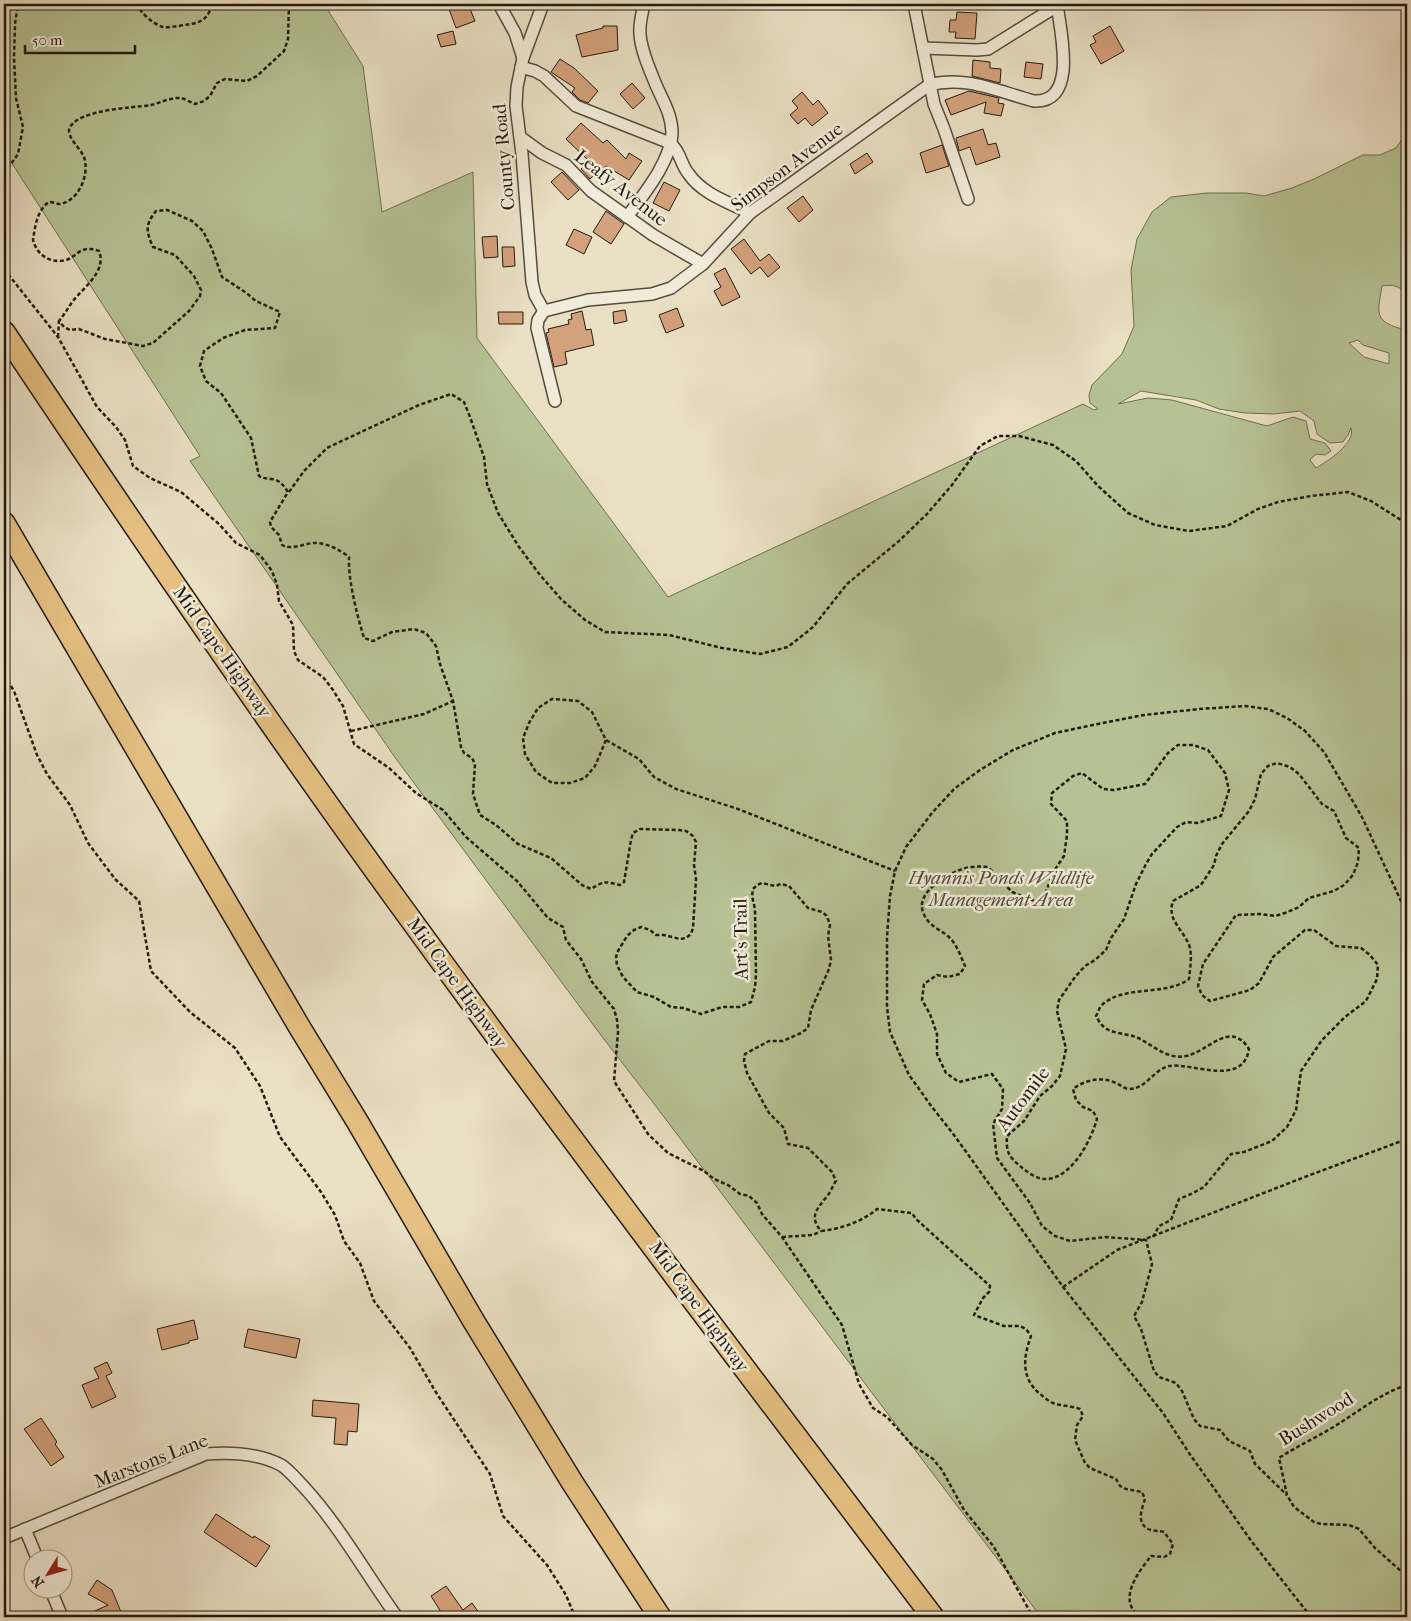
<svg xmlns="http://www.w3.org/2000/svg" width="1411" height="1621" font-family="'IM FELL French Canon',serif">
<style>
.green{fill:#b7c294;stroke:#6c6e52;fill-rule:evenodd}
.building{fill:#d3a17b;stroke:#221a11}
.lines{fill:none;stroke-linecap:round;stroke-linejoin:round}
.street-casing{stroke:#544c3e;stroke-width:14}
.highway-casing{stroke:#221a11;stroke-width:24}
.path{stroke:#221a11;stroke-width:2.5;stroke-dasharray:4 2.5;stroke-linecap:butt}
.street{stroke:#f1ebd9;stroke-width:11}
.highway{stroke:#e5c082;stroke-width:21}
.labels{text-anchor:middle;dominant-baseline:central;stroke-width:5;stroke-linejoin:round;paint-order:stroke}
.street-label{font-size:19px;fill:#221a11;stroke:#f1ebd9}
.park-label{font-size:19px;font-style:italic;fill:#4f4c38;stroke:#f1ebd9}
</style>
<rect width="100%" height="100%" fill="#eae0c4"/>
<filter id="stains"><feTurbulence type="fractalNoise" baseFrequency=".004" numOctaves="4"/><feColorMatrix values="0 0 0 0 .2 0 0 0 0 .09 0 0 0 0 .02 0 0 0 .5 -.17"/></filter>
<radialGradient id="worn" r=".72"><stop offset=".6" stop-color="#630" stop-opacity="0"/><stop offset="1" stop-color="#630" stop-opacity=".3"/></radialGradient>
<!-- green -->
<path class="green" d="M 4,4 L 324,4 L 363,66 L 382,212 L 473,172 L 477,338 L 668,597 L 1083,404 L 1094,410 L 1098,409 L 1090,403 L 1089,395 L 1092,385 L 1122,354 L 1134,326 L 1131,270 L 1137,239 L 1152,212 L 1171,197 L 1207,193 L 1246,193 L 1264,196 L 1292,188 L 1314,179 L 1363,155 L 1380,155 L 1396,148 L 1407,132 L 1407,297 C 1401,286 1394,284 1382,286 C 1377,315 1374,322 1406,330 L 1404,340 L 1407,337 L 1407,1617 L 1041,1617 L 655,1105 L 603,1038 L 394,756 L 190,461 L 200,456 L 4,151 ZM 1358,340 L 1363,345 L 1389,353 L 1389,364 L 1364,357 L 1349,343 ZM 1141,391 L 1196,400 L 1219,409 L 1245,413 L 1274,414 L 1300,411 L 1314,421 L 1317,434 L 1330,443 L 1343,442 L 1348,435 L 1351,428 C 1356,443 1328,461 1316,468 L 1310,460 L 1316,454 L 1325,455 L 1331,451 L 1325,443 L 1310,439 L 1306,421 L 1293,417 L 1267,426 L 1172,400 L 1148,398 L 1118,404 Z"/>
<!-- building -->
<g class="building">
<path d="M 464,4 L 468,4 L 475,21 L 456,28 L 449,9 Z"/>
<path d="M 957,12 L 977,13 L 975,39 L 955,38 L 956,32 L 949,32 L 950,20 L 956,20 Z"/>
<path d="M 603,26 L 617,26 L 618,50 L 582,57 L 576,35 L 603,28 Z"/>
<path d="M 1110,26 L 1124,51 L 1101,64 L 1090,45 L 1096,42 L 1093,36 Z"/>
<path d="M 453,31 L 456,44 L 441,47 L 437,35 Z"/>
<path d="M 560,59 L 574,68 L 598,91 L 588,103 L 580,100 L 572,92 L 575,88 L 551,72 Z"/>
<path d="M 973,60 L 990,62 L 990,68 L 1001,69 L 1000,83 L 972,76 Z"/>
<path d="M 1026,62 L 1043,64 L 1041,79 L 1024,77 Z"/>
<path d="M 632,83 L 645,98 L 633,109 L 620,94 Z"/>
<path d="M 969,91 L 999,98 L 998,103 L 1004,104 L 1001,116 L 984,113 L 986,102 L 951,115 L 945,100 Z"/>
<path d="M 802,92 L 813,105 L 818,100 L 828,113 L 812,126 L 805,118 L 798,124 L 790,115 L 798,108 L 792,101 Z"/>
<path d="M 581,123 L 603,143 L 607,140 L 626,159 L 629,153 L 642,161 L 629,180 L 606,166 L 600,171 L 599,170 L 590,179 L 581,169 L 589,161 L 566,139 Z"/>
<path d="M 983,129 L 988,145 L 996,143 L 1000,157 L 976,165 L 970,147 L 959,151 L 956,138 Z"/>
<path d="M 942,145 L 949,166 L 926,173 L 920,153 Z"/>
<path d="M 867,153 L 873,162 L 855,174 L 850,164 Z"/>
<path d="M 562,172 L 579,190 L 568,200 L 551,182 Z"/>
<path d="M 664,182 L 680,190 L 669,211 L 653,203 Z"/>
<path d="M 803,196 L 813,210 L 799,222 L 787,208 Z"/>
<path d="M 606,211 L 624,224 L 611,244 L 593,232 Z"/>
<path d="M 574,229 L 592,237 L 584,254 L 566,245 Z"/>
<path d="M 497,236 L 498,257 L 484,258 L 482,237 Z"/>
<path d="M 744,239 L 760,261 L 769,254 L 780,267 L 768,277 L 760,267 L 751,274 L 731,249 Z"/>
<path d="M 502,247 L 514,247 L 515,266 L 503,267 Z"/>
<path d="M 725,268 L 740,297 L 722,306 L 714,291 L 721,287 L 714,274 Z"/>
<path d="M 677,308 L 684,326 L 666,333 L 659,315 Z"/>
<path d="M 625,310 L 627,321 L 614,324 L 613,312 Z"/>
<path d="M 582,311 L 586,330 L 591,329 L 594,345 L 565,352 L 567,364 L 554,367 L 546,333 L 549,332 L 548,329 L 569,324 L 568,320 L 572,319 L 571,314 Z"/>
<path d="M 498,312 L 523,312 L 523,324 L 499,324 Z"/>
<path d="M 194,1320 L 198,1339 L 189,1341 L 189,1343 L 162,1350 L 157,1329 Z"/>
<path d="M 248,1329 L 300,1339 L 296,1358 L 244,1347 Z"/>
<path d="M 107,1362 L 112,1373 L 106,1376 L 116,1397 L 92,1408 L 82,1385 L 99,1378 L 94,1368 Z"/>
<path d="M 313,1400 L 359,1404 L 357,1432 L 348,1431 L 347,1445 L 334,1444 L 336,1418 L 312,1416 Z"/>
<path d="M 41,1418 L 57,1442 L 55,1444 L 64,1457 L 51,1466 L 24,1429 Z"/>
<path d="M 216,1514 L 253,1538 L 254,1536 L 270,1546 L 256,1567 L 204,1532 Z"/>
<path d="M 97,1580 L 112,1590 L 123,1617 L 82,1617 L 108,1605 L 88,1594 Z"/>
<path d="M 446,1586 L 463,1610 L 472,1603 L 479,1613 L 473,1617 L 444,1617 L 431,1596 Z"/>
</g>
<g class="lines">
<!-- street casing -->
<g class="street-casing">
<g id="street">
<path d="M 499,4 L 515,33 L 523,58 L 517,87 L 516,106 L 522,154 L 532,282 L 535,295 L 544,311"/>
<path d="M 914,4 L 934,104 L 944,129 L 968,199"/>
<path d="M 923,48 L 977,50 L 988,49 L 1057,6"/>
<path d="M 523,58 L 543,4"/>
<path d="M 521,67 L 535,71 L 544,76 L 576,106 L 670,143 C 681,152 680,163 688,173 C 702,194 728,202 750,213"/>
<path d="M 520,137 L 542,153 L 566,165 L 591,191 L 653,235 L 703,264"/>
<path d="M 627,217 C 644,194 671,161 672,133 C 672,115 663,101 656,85 C 650,70 641,51 640,34 C 639,24 642,14 644,4"/>
<path d="M 555,401 L 537,328 L 538,320 L 544,311 L 588,300 L 652,294 L 671,288 L 703,264 L 750,213 L 929,85 C 966,75 999,92 1034,101 C 1079,103 1060,30 1057,4"/>
<path d="M 25,1529 L 37,1558"/>
<path d="M 4,1538 L 206,1454 C 231,1452 258,1453 281,1465 C 289,1470 297,1480 303,1486 C 339,1525 366,1574 397,1617"/>
<path d="M 50,1588 L 62,1617"/>
</g>
</g>
<!-- highway casing -->
<g class="highway-casing">
<g id="highway">
<path d="M 4,332 C 132,524 262,715 398,902 C 573,1143 753,1380 933,1617"/>
<path d="M 4,523 L 300,1028 L 357,1121 L 473,1320 L 572,1482 L 660,1617"/>
</g>
</g>
<!-- path -->
<g class="path">
<path d="M 136,4 C 141,13 153,24 163,27 C 168,28 174,26 179,26 C 196,23 207,24 212,4"/>
<path d="M 289,4 L 288,39 L 284,51 L 257,76 L 247,81 L 225,79 L 217,83 L 210,96 L 204,101 L 195,104 C 190,102 185,99 181,98 C 171,97 160,103 151,105 C 132,108 81,109 70,127 C 65,136 81,149 84,157 C 90,174 79,201 60,204 C 57,204 53,202 49,202 C 37,210 35,227 33,240 C 37,255 50,264 66,260 C 73,258 77,252 83,250 C 89,248 94,249 99,251 C 107,271 84,287 73,301 C 68,308 64,315 59,321 L 64,327 L 70,330 L 79,329 L 105,339 L 143,346 L 153,343 L 189,311 L 200,296 L 201,290 L 194,276 L 175,255 L 153,247 C 146,231 145,225 156,211 L 167,210 L 192,221 L 203,231 L 212,249 L 222,277 L 245,292 L 256,301 L 280,312 L 275,328 L 245,330 L 223,338 L 204,351 L 200,366 L 206,381 L 221,393 L 251,438 L 259,476 C 264,479 266,478 272,479 C 280,480 284,486 288,492 L 270,522 L 271,527 L 279,535 L 282,545 C 293,551 306,542 317,543 C 329,544 340,550 349,557 C 348,580 357,615 364,638 L 373,641 L 392,632 L 414,629 L 426,633 L 436,646 L 440,664 L 453,701 L 461,747 L 464,753 L 472,758 L 475,764 L 473,794 L 480,815 L 496,825 L 518,844 L 551,858 L 582,885 L 591,889 C 605,880 606,882 620,885 L 624,882 L 631,840 L 633,833 L 640,829 L 679,830 L 686,831 L 693,836 L 696,842 L 694,865 L 696,879 L 693,928 L 691,934 L 686,938 L 680,939 L 664,935 L 656,935 L 650,930 L 641,927 L 634,930 L 627,936 L 618,951 L 616,957 L 617,965 L 623,977 L 637,992 L 654,997 L 671,1007 L 683,1008 L 701,1014 L 722,1007 L 739,1007 L 751,1002 L 755,987 L 756,974 L 755,909 L 752,896 L 753,889 L 757,885 L 762,883 L 775,886 L 781,884 L 789,886 L 808,908 L 822,912 L 827,916 L 830,925 L 828,936 L 831,960 L 829,969 L 811,1010 L 808,1028 L 801,1033 L 783,1041 L 769,1041 L 745,1054 L 744,1061 L 747,1073 L 769,1113 L 784,1128 L 788,1144 L 808,1148 L 832,1172 L 836,1181 C 833,1185 831,1191 828,1195 C 818,1208 808,1216 821,1231 C 840,1229 862,1222 877,1209 L 912,1213 L 916,1219 L 990,1286 L 989,1292 L 983,1298 L 974,1315 L 1004,1326 L 1020,1326 L 1026,1329 L 1031,1336 C 1023,1358 1021,1378 1040,1394 C 1044,1397 1048,1401 1053,1403 C 1062,1406 1072,1406 1080,1409 L 1083,1416 L 1077,1425 L 1075,1440 L 1085,1463 L 1090,1468 L 1116,1479 L 1120,1486 L 1126,1489 L 1142,1492 L 1145,1499 C 1142,1509 1136,1522 1148,1529 C 1152,1531 1160,1531 1164,1532 L 1173,1544 L 1170,1554 L 1164,1557 L 1151,1556 C 1141,1569 1123,1591 1132,1608 C 1133,1611 1138,1615 1140,1617"/>
<path d="M 4,174 L 18,154 L 23,127 L 16,98 L 14,58 L 15,24 L 18,4"/>
<path d="M 4,269 L 58,337 L 97,407 L 116,427 L 125,440 L 133,466 L 150,478 L 181,492 L 219,524 L 236,543 L 260,555 L 272,571 L 277,585 L 279,601 L 293,625 L 294,651 L 298,660 L 323,677 L 333,690 L 343,706 L 354,744 L 389,768 L 416,793 L 443,810 L 466,837 L 517,881 L 548,918 L 563,927 L 566,940 L 581,959 L 592,982 L 614,1009 L 617,1020 L 618,1032 L 614,1081 L 648,1134 L 668,1153 L 704,1171 L 714,1179 L 728,1185 L 740,1194 L 749,1196 L 757,1203 L 762,1214 L 782,1237 L 842,1325 L 859,1384 L 873,1408 L 887,1417 L 912,1445 L 933,1459 L 942,1470 L 964,1510 L 994,1547 L 1033,1617"/>
<path d="M 58,337 L 59,321"/>
<path d="M 289,492 L 304,471 L 327,448 L 419,405 L 451,394 L 464,402 L 470,417 L 484,457 L 487,484 L 498,513 L 519,547 L 540,575 L 561,599 L 585,620 L 605,632 L 669,635 L 722,648 L 760,654 L 788,647 L 813,627 L 847,584 L 899,541 L 927,514 L 952,485 L 980,446 L 998,436 L 1019,436 L 1053,445 L 1076,461 L 1098,486 L 1128,513 L 1155,525 L 1189,531 L 1227,526 L 1258,509 L 1278,502 L 1311,496 L 1348,492 L 1371,501 L 1401,520 L 1407,519"/>
<path d="M 4,675 L 14,691 L 37,755 L 47,774 L 70,805 L 88,843 L 115,879 L 139,901 L 151,971 L 190,1012 L 235,1048 L 260,1086 L 280,1137 L 321,1192 L 335,1215 L 344,1241 L 360,1263 L 374,1301 L 410,1348 L 437,1394 L 490,1474 L 503,1516 L 547,1565 L 566,1595 L 575,1617"/>
<path d="M 351,731 L 424,714 L 453,701"/>
<path d="M 606,740 L 595,766 L 585,778 L 570,783 L 552,783 L 536,772 L 525,754 L 523,738 L 529,723 L 538,708 L 552,699 L 578,701 L 592,712 L 606,740 L 639,759 L 654,777 L 676,789 L 738,809 L 895,871"/>
<path d="M 782,1237 L 813,1235 L 821,1231"/>
<path d="M 1153,1237 L 1159,1226 L 1171,1220 L 1179,1199 L 1191,1194 L 1204,1187 L 1231,1154 L 1244,1152 L 1272,1141 L 1287,1127 L 1296,1110 L 1301,1071 L 1322,1040 L 1345,1017 L 1366,1001 L 1377,979 L 1378,965 L 1370,955 L 1361,948 L 1336,946 L 1314,930 L 1305,930 L 1273,957 L 1259,983 L 1250,990 L 1210,1001 L 1202,995 L 1198,986 L 1203,964 L 1236,915 L 1260,914 L 1275,916 L 1285,913 L 1299,907 L 1309,898 L 1334,891 L 1344,885 L 1353,875 L 1358,862 L 1359,848 L 1346,838 L 1334,811 L 1322,804 L 1299,774 L 1290,767 L 1277,763 L 1268,766 L 1261,774 L 1255,799 L 1249,811 L 1222,844 L 1216,856 L 1214,865 L 1201,885 L 1173,901 C 1166,921 1185,930 1190,948 C 1192,958 1190,969 1189,979 C 1165,997 1122,984 1101,1006 C 1099,1008 1098,1013 1096,1016 C 1098,1019 1100,1024 1103,1026 C 1111,1034 1125,1033 1136,1037 C 1152,1044 1166,1060 1186,1056 C 1208,1052 1230,1019 1249,1049 C 1243,1088 1191,1062 1169,1066 C 1153,1070 1147,1088 1130,1089 C 1124,1089 1121,1085 1116,1083 C 1101,1076 1085,1080 1073,1089 L 1076,1100 L 1083,1107 L 1093,1111 L 1097,1119 C 1091,1140 1073,1176 1048,1179 C 1037,1180 1027,1172 1020,1166 C 1008,1156 1006,1151 1007,1136 L 1024,1121 L 1040,1096 L 1052,1086 L 1060,1076 L 1066,1049 L 1057,1011 L 1059,1000 L 1075,977 L 1085,966 L 1095,960 L 1106,950 L 1111,938 L 1124,919 L 1136,884 L 1146,864 L 1152,854 L 1177,827 L 1186,822 L 1197,823 L 1221,816 L 1229,790 L 1225,773 L 1208,750 L 1193,745 L 1178,745 L 1168,753 L 1145,784 L 1114,790 L 1103,789 L 1082,773 L 1073,776 L 1052,793 L 1051,804 L 1067,821 L 1067,835 L 1064,856 L 1054,871 L 1045,894 L 1037,902 L 1012,892 L 988,867 C 968,865 958,869 941,880 C 928,889 915,902 926,918 C 931,927 943,931 950,938 C 957,945 961,957 965,966 L 960,974 L 948,977 L 937,975 L 924,984 L 922,1000 L 930,1014 L 937,1034 L 937,1054 L 946,1073 L 959,1082 L 992,1074 L 1003,1089 L 1002,1109 L 993,1124 L 997,1158 L 1030,1203 L 1042,1226 L 1055,1236 L 1070,1241 L 1106,1237 L 1146,1240 L 1152,1264 L 1142,1302 L 1134,1316 L 1141,1329 L 1154,1371 L 1159,1377 L 1176,1383 L 1182,1391 L 1194,1419 L 1200,1426 L 1220,1430 L 1229,1441 L 1250,1451 L 1255,1464 L 1287,1495"/>
<path d="M 1063,1287 L 1117,1250 L 1310,1175 L 1407,1139"/>
<path d="M 1407,1385 C 1378,1394 1356,1414 1330,1429 C 1313,1439 1296,1447 1279,1458 L 1287,1495 L 1294,1507 L 1314,1522 L 1321,1524 L 1349,1525 L 1359,1529 L 1375,1548 L 1402,1572 L 1407,1582"/>
<path d="M 1311,1617 L 1252,1542 L 1189,1453 L 1163,1413 L 1063,1287 L 954,1135 L 932,1107 L 909,1075 L 890,1032 L 887,1007 L 887,937 L 890,896 L 895,871 L 906,847 L 932,813 L 954,789 L 980,770 L 1013,750 L 1055,733 L 1093,725 L 1144,715 L 1199,709 L 1245,706 L 1268,709 L 1287,718 L 1305,731 L 1324,752 L 1362,817 L 1407,914"/>
</g>
<!-- street -->
<use href="#street" class="street"/>
<!-- highway -->
<use href="#highway" class="highway"/>
</g>
<g class="labels">
<!-- street labels -->
<g class="street-label">
<text transform="translate(504 157) rotate(-95)">County Road</text>
<text transform="translate(787 167) rotate(-37)">Simpson Avenue</text>
<text transform="translate(621 188) rotate(38)">Leafy Avenue</text>
<text transform="translate(222 652) rotate(55)">Mid Cape Highway</text>
<text transform="translate(741 939) rotate(-91)">Art's Trail</text>
<text transform="translate(457 983) rotate(54)">Mid Cape Highway</text>
<text transform="translate(1023 1099) rotate(-53)">Automile</text>
<text transform="translate(699 1307) rotate(54)">Mid Cape Highway</text>
<text transform="translate(1316 1419) rotate(-32)">Bushwood</text>
<text transform="translate(151 1461) rotate(-21)">Marstons Lane</text>
</g>
<!-- park labels -->
<g class="park-label">
<text x="1001" y="878">Hyannis Ponds Wildlife<tspan x="1001" dy="22">Management Area</tspan></text>
</g>
</g>
<!-- margin -->
<rect width="1411" height="1621" fill="none" stroke="#eae0c4" stroke-width="20"/>
<rect x="5" y="5" width="1401" height="1611" fill="none" stroke="#221a11" stroke-width="2.5"/>
<rect x="10" y="10" width="1391" height="1601" fill="none" stroke="#221a11"/>
<!-- north arrow -->
<g transform="translate(48 1574) rotate(233)"><circle r="24" fill="#f1ebd9" stroke="#9e9789"/>
<path d="M0-4L9 19L0 12L-9 19Z" fill="#8f2418"/>
<text y="-8" font-size="14" font-weight="bold" text-anchor="middle" fill="#221a11">N</text>
</g>
<!-- scale -->
<path d="M25 45v8h110v-8" fill="none" stroke="#221a11" stroke-width="2.5"/>
<text x="32" y="45" font-size="15" fill="#221a11" stroke="#f1ebd9" stroke-width="4" paint-order="stroke">50 m</text>
<rect width="100%" height="100%" filter="url(#stains)"/>
<rect width="100%" height="100%" fill="url(#worn)"/>
</svg>
